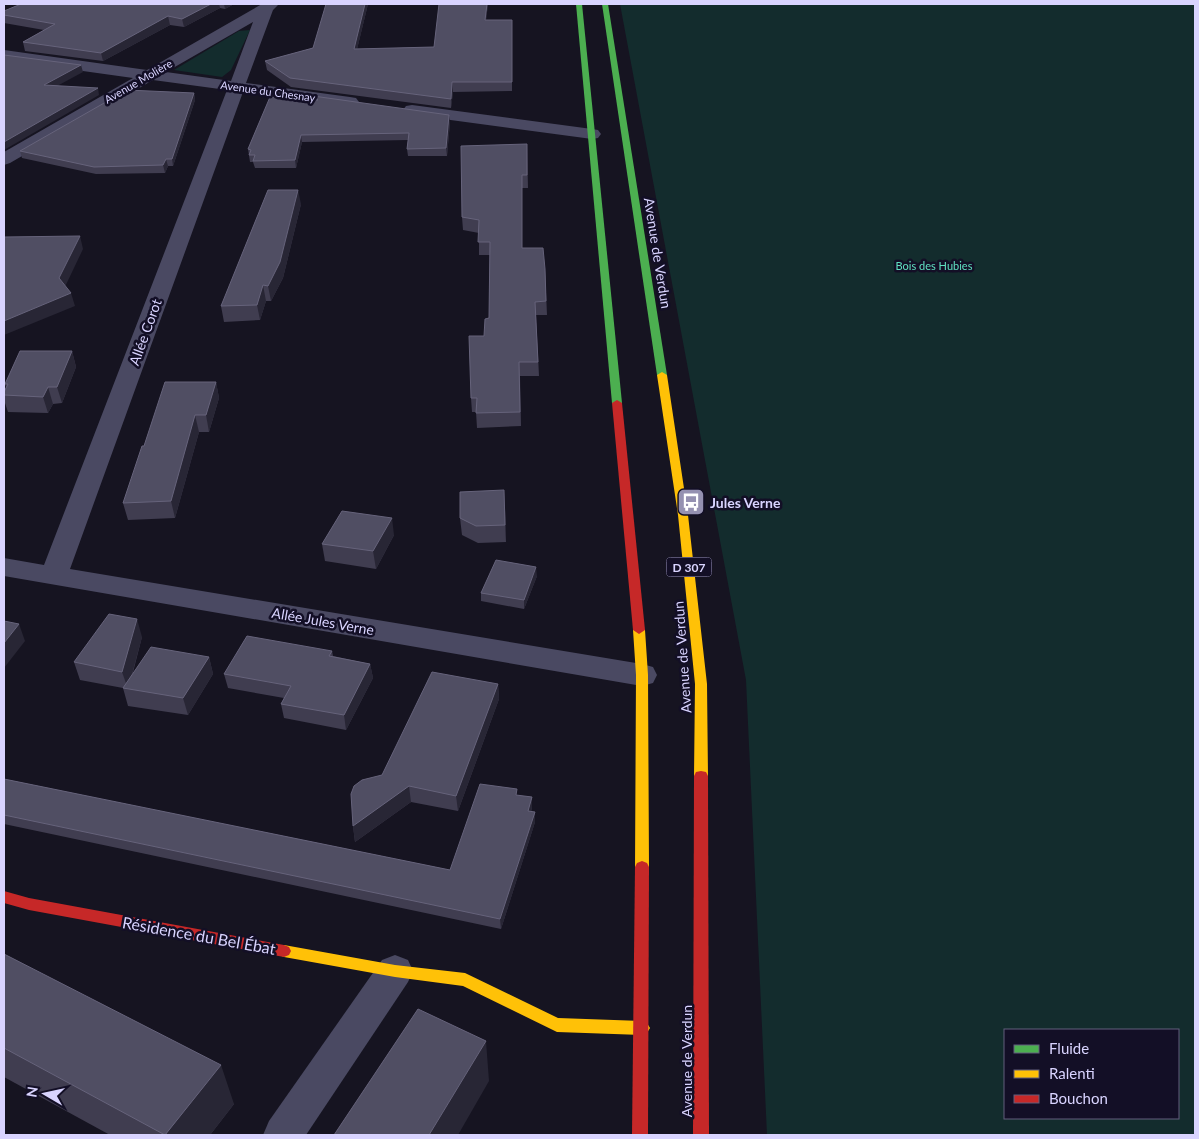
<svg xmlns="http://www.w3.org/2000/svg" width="1199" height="1139" font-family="Lato,sans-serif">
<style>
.green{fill:#132c2d;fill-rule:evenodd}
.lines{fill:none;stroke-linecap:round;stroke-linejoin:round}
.street{fill:#4a4962;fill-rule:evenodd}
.fast{fill:#4caf50;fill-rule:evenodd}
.slow{fill:#ffc107;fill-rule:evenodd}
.jam{fill:#c62828;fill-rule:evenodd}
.wall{fill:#403d50}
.shaded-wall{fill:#282635}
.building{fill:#504e63;stroke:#66637b}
.labels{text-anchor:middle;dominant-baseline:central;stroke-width:5;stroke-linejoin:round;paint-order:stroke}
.far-street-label{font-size:11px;fill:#d9d4ff;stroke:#130f26}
.far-park-label{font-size:11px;fill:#5fe0c0;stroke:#130f26}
.shield{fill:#130f26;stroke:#9e99be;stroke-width:1}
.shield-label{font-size:12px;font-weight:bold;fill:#d9d4ff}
.street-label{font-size:14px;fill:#d9d4ff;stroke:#130f26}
.poi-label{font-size:14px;font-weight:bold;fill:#d9d4ff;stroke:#130f26;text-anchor:start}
.near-street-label{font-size:16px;fill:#d9d4ff;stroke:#130f26}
</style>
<rect width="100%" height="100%" fill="#161421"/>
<!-- green -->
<g class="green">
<path d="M 620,4 L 1195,4 L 1195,1135 L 767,1135 L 746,680 ZM 1005,1030 L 1178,1030 L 1178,1118 L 1005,1118 Z"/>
<path d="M 250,30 L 231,70 L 222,77 L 174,70 L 239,31 Z"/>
</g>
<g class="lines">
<!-- street -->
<g class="street">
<path d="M 262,4 L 278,5 L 273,10 L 246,83 L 350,97 L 356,98 L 359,102 L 356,106 L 350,107 L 243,92 L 70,569 L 642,664 L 653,667 L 657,675 L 653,683 L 642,686 L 4,576 L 4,558 L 44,565 L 227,90 L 153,80 L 10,163 L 4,165 L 4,152 L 133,78 L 4,60 L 4,50 L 147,70 ZM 253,22 L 231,81 L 166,72 Z"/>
<path d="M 412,105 L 592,129 L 598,130 L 601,134 L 598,138 L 592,139 L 406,114 L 403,110 L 406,106 Z"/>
<path d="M 395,955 L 408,960 L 413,971 L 408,982 L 306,1135 L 263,1135 L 269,1121 L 382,960 Z"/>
</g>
<!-- fast -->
<g class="fast">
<path d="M 576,4 L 582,4 L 622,403 L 617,406 L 612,403 Z"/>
<path d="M 602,4 L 608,4 L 667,375 L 662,378 L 657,375 Z"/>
</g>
<!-- slow -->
<g class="slow">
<path d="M 662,372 L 667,375 L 688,515 L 707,684 L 708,776 L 706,780 L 701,781 L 696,780 L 694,776 L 695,684 L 678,515 L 657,375 Z"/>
<path d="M 639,626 L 645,630 L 648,675 L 649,867 L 647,871 L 642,873 L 637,871 L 635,867 L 636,675 L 633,630 Z"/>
<path d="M 284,945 L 395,965 L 465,973 L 558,1018 L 642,1021 L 647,1023 L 650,1028 L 647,1033 L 642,1035 L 557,1032 L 463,986 L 395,977 L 284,957 L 279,955 L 277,951 L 279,947 Z"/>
</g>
<!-- jam -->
<g class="jam">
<path d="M 617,400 L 622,403 L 645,630 L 639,634 L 633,630 L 612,403 Z"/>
<path d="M 701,771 L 706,772 L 708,776 L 709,1135 L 693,1135 L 694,776 L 696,772 Z"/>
<path d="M 642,861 L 647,863 L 649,867 L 648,1135 L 632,1135 L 635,867 L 637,863 Z"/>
<path d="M 4,891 L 29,898 L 284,945 L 289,947 L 291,951 L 289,955 L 284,957 L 29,910 L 4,903 Z"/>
</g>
</g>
<!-- wall -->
<g class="wall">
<path d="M 21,4 L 234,4 L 225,9 L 220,8 L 184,27 L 170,25 L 103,61 L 25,51 L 23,42 L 44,30 L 4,23 L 4,11 Z"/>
<path d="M 368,4 L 357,49 L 434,47 L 488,4 L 486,20 L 512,20 L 512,91 L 453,92 L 451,108 L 291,87 L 267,70 L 265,61 L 313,48 Z"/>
<path d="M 194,93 L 195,100 L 173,166 L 168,166 L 165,173 L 96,174 L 22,158 L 20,151 Z"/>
<path d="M 313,96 L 450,122 L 447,156 L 408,156 L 407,149 L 408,140 L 302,142 L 296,168 L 255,168 L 253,162 L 250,162 L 248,149 L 314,99 Z"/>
<path d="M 527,144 L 528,188 L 522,188 L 522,248 L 545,269 L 547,315 L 536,315 L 539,376 L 520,376 L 521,426 L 477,428 L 476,412 L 472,412 L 471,398 L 489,318 L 490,255 L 479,255 L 479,233 L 463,230 L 462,217 Z"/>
<path d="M 301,204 L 283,278 L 271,301 L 266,301 L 260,320 L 224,322 L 221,306 Z"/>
<path d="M 72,351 L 76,367 L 62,403 L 53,404 L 48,413 L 8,412 L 4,400 L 4,392 L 6,387 L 5,384 Z"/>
<path d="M 216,382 L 219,398 L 209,432 L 199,432 L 175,518 L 128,520 L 123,503 L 144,446 Z"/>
<path d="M 505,507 L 506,542 L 478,543 L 462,535 L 460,518 Z"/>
<path d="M 394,535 L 376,569 L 325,561 L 322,544 Z"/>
<path d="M 537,576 L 524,609 L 481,601 L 481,593 Z"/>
<path d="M 142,637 L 132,676 L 209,657 L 213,674 L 188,715 L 128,706 L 123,688 L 80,680 L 74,662 Z"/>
<path d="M 332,651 L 333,656 L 370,664 L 373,678 L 346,730 L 284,718 L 281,704 L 284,698 L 228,688 L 224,674 Z"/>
<path d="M 498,684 L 499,699 L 458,811 L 411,802 L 355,842 L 353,826 L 382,775 Z"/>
<path d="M 4,779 L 450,870 L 517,796 L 532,797 L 532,807 L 531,812 L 535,812 L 535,822 L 501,929 L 4,824 Z"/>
<path d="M 4,954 L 234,1104 L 210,1135 L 110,1135 L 4,1077 Z"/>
</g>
<!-- shaded-wall -->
<g class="shaded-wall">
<path d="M 211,4 L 219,4 L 220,8 L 184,27 L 182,19 Z"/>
<path d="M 224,4 L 234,4 L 225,9 Z"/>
<path d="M 365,4 L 368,4 L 355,58 L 354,49 Z"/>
<path d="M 487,4 L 488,4 L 485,29 L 485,20 Z"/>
<path d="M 168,16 L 170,25 L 103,61 L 101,53 Z"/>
<path d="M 81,65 L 83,72 L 46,92 L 44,85 Z"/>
<path d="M 452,82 L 453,92 L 451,108 L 451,99 Z"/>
<path d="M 98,88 L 99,95 L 4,150 L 4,142 Z"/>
<path d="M 194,93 L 195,100 L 173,166 L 172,159 Z"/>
<path d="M 449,115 L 450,122 L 447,156 L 446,148 Z"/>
<path d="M 301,135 L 302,142 L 296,168 L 295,160 Z"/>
<path d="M 166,159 L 168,166 L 165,173 L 163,165 Z"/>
<path d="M 298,190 L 301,204 L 283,278 L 271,301 L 268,286 Z"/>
<path d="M 80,236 L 83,249 L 63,291 L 59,278 Z"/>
<path d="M 263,285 L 266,301 L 260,320 L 257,305 Z"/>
<path d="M 71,293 L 75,306 L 4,335 L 4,321 Z"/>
<path d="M 72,351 L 76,367 L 62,403 L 57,387 Z"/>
<path d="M 216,382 L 219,398 L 209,432 L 206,415 Z"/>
<path d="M 48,387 L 53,404 L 48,413 L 43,397 Z"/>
<path d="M 195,415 L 199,432 L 175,518 L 171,501 Z"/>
<path d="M 504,490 L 505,507 L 506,542 L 505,525 Z"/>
<path d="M 392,518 L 394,535 L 376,569 L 373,551 Z"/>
<path d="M 536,567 L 537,576 L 524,609 L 524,600 Z"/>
<path d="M 137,619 L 142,637 L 128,689 L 122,672 Z"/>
<path d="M 19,624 L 25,641 L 4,668 L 4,643 Z"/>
<path d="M 209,657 L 213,674 L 188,715 L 183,698 Z"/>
<path d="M 370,664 L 373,678 L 346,730 L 344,715 Z"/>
<path d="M 498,684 L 499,699 L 458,811 L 456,796 Z"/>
<path d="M 409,786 L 411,802 L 355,842 L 353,826 Z"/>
<path d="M 532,797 L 532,807 L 529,821 L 528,811 Z"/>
<path d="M 535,812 L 535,822 L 501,929 L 500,919 Z"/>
<path d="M 486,1041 L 489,1081 L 458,1135 L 429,1135 Z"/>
<path d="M 221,1065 L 234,1104 L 210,1135 L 165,1135 Z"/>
</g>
<!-- building -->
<g class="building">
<path d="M 21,4 L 211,4 L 182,19 L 168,16 L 101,53 L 23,42 L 55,24 L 4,15 L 4,11 Z"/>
<path d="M 326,4 L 365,4 L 354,49 L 434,47 L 439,4 L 487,4 L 485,20 L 512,20 L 512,82 L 452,82 L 451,99 L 290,78 L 265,61 L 313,48 Z"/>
<path d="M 4,55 L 81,65 L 44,85 L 98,88 L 4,142 Z"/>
<path d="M 127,90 L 194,93 L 172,159 L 166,159 L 163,165 L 94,167 L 20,151 Z"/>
<path d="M 313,96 L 449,115 L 446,148 L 407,149 L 409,133 L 301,135 L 295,160 L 253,161 L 255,155 L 249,155 L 251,150 L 248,149 L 270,97 L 318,100 Z"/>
<path d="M 527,144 L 527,175 L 522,175 L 522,248 L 543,248 L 545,269 L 546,301 L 535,302 L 538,362 L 519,362 L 520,412 L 476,413 L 477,398 L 471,398 L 469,336 L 484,336 L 485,319 L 489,318 L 490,242 L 478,242 L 479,220 L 462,217 L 461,146 Z"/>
<path d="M 268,190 L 298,190 L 280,262 L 268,286 L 263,285 L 257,305 L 221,306 Z"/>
<path d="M 80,236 L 59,278 L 71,293 L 4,321 L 4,237 Z"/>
<path d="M 20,351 L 72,351 L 57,387 L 48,387 L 43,397 L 4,395 L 4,392 L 8,384 L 5,384 Z"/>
<path d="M 165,382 L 216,382 L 206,415 L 195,415 L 171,501 L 123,503 L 142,446 L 144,446 Z"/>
<path d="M 504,490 L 505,525 L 476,526 L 460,518 L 460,492 Z"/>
<path d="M 342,511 L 392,518 L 373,551 L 322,544 Z"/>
<path d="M 496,560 L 536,567 L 524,600 L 481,593 Z"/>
<path d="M 109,614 L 137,619 L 122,672 L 74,662 Z"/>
<path d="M 4,621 L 19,624 L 4,643 Z"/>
<path d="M 247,636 L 332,651 L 329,656 L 370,664 L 344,715 L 281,704 L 291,686 L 224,674 Z"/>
<path d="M 151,647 L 209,657 L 183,698 L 123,688 Z"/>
<path d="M 432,672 L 498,684 L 456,796 L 409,786 L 353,826 L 351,794 L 354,786 L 362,780 L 382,775 Z"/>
<path d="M 4,779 L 450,870 L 480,784 L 517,789 L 516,795 L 532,797 L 528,811 L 535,812 L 500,919 L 4,815 Z"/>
<path d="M 4,954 L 221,1065 L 165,1135 L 4,1048 Z"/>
<path d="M 418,1009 L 486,1041 L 429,1135 L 334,1135 Z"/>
</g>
<!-- icons -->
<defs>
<g id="bus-square" transform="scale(1.4375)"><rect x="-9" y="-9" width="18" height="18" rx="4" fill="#9591b1" stroke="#130f26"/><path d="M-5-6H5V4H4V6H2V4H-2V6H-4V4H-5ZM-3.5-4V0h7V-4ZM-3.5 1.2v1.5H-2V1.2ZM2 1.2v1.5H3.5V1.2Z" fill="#fff"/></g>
</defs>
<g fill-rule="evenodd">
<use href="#bus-square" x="691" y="502"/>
</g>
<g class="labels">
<!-- far-street labels -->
<g class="far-street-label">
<text transform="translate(138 81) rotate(-30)">Avenue Molière</text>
<text transform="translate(268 91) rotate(8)">Avenue du Chesnay</text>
</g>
<!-- far-park labels -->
<g class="far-park-label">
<text x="934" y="265">Bois des Hubies</text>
</g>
<!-- shield labels -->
<rect class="shield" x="666.5" y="557.5" width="45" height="19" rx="4"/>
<g class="shield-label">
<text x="689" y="567">D 307</text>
</g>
<!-- street labels -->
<g class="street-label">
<text transform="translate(658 253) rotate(81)">Avenue de Verdun</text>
<text transform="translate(145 332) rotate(-70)">Allée Corot</text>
<text transform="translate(323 621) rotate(10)">Allée Jules Verne</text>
<text transform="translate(682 657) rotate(-94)">Avenue de Verdun</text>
<text transform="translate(686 1061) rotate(-90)">Avenue de Verdun</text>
</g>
<!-- poi labels -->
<g class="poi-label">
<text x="710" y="502">Jules Verne</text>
</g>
<!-- near-street labels -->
<g class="near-street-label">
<text transform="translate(199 935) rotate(10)">Résidence du Bel Ébat</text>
</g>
</g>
<!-- border -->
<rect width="1199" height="1139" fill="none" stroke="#d9d4ff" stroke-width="10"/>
<!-- legend -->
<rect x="1004" y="1029" width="175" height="90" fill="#130f26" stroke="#625e7d"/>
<rect x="1014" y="1045" width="25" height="8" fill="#4caf50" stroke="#625e7d"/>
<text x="1049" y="1054" font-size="15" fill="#d9d4ff">Fluide</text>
<rect x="1014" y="1070" width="25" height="8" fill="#ffc107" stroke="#625e7d"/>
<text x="1049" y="1079" font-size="15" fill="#d9d4ff">Ralenti</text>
<rect x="1014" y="1095" width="25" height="8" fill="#c62828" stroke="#625e7d"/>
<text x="1049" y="1104" font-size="15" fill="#d9d4ff">Bouchon</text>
<!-- north arrow -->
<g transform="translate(45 1094) rotate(279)" stroke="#130f26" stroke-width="4" paint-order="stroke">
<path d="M0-4L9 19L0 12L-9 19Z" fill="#d9d4ff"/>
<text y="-8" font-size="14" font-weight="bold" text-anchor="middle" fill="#d9d4ff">N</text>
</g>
</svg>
